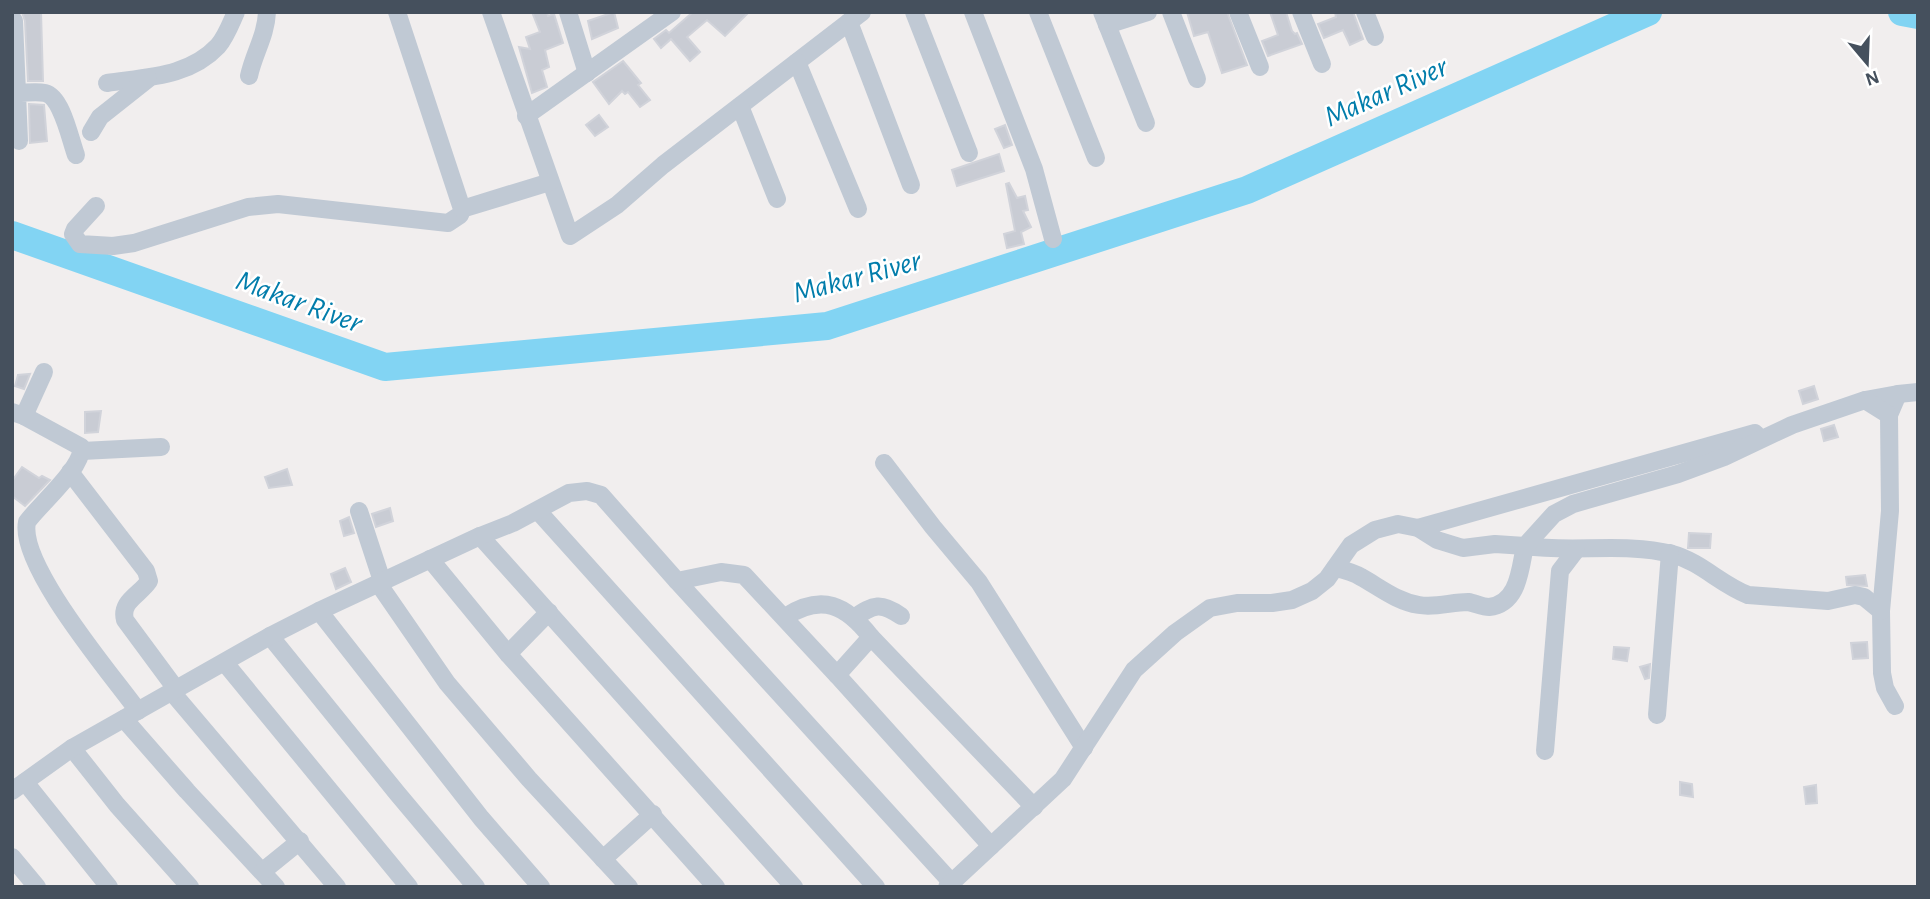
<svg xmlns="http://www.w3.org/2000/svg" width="1930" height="899" font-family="'Alegreya Sans',sans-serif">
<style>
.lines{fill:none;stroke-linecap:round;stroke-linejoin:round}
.river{stroke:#82d4f3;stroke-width:28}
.building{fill:#c9ccd4;stroke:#d1d3da;stroke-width:2}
.minor{stroke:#c0c9d4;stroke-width:18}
.labels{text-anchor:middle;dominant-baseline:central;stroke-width:5;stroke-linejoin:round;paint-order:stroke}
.water-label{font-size:30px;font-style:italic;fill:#027dab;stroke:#fff}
</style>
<rect width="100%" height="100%" fill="#f1eeee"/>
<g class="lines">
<!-- river -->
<g class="river">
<path d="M 1902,12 L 1918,15"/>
<path d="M 12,235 L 385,367 L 827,326 L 1247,190 L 1648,12"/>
</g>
</g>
<!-- building -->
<g class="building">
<path d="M 22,12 L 41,12 L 43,81 L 28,81 L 25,21 Z"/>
<path d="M 532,12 L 547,12 L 548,16 L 554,14 L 563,43 L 545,50 L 549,67 L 542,70 L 547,87 L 532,93 L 519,47 L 530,49 L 526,37 L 540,32 Z"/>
<path d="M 614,12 L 618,28 L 592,39 L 588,21 Z"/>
<path d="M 693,12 L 749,12 L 725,36 L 707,20 L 687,37 L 700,52 L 690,61 L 671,39 L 661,48 L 654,39 L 666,30 L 669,33 Z"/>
<path d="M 1187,12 L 1227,12 L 1247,65 L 1222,73 L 1208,32 L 1194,36 Z"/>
<path d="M 1270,12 L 1286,12 L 1292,31 L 1295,34 L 1297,33 L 1302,44 L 1268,56 L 1262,41 L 1278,35 Z"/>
<path d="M 1335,12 L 1353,12 L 1363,39 L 1350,45 L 1343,30 L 1324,38 L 1318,24 L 1336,17 Z"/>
<path d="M 623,61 L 641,83 L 638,85 L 650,100 L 640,107 L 628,92 L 625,94 L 622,91 L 609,104 L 593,82 Z"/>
<path d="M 29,104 L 44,105 L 47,141 L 30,143 Z"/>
<path d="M 599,115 L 608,127 L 595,136 L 586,125 Z"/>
<path d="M 1005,125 L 1012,145 L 1004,148 L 995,129 Z"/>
<path d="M 999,154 L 1004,171 L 957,186 L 952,170 Z"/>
<path d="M 1009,183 L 1017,198 L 1025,196 L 1028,210 L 1023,211 L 1031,227 L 1021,232 L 1024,244 L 1007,248 L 1004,234 L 1015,231 L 1006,184 Z"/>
<path d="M 30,374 L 24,389 L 15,386 L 18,375 Z"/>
<path d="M 1814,386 L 1818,399 L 1803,404 L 1799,391 Z"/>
<path d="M 101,411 L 98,432 L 85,433 L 85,412 Z"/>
<path d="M 1834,425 L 1838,437 L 1824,441 L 1821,429 Z"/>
<path d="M 22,467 L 39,478 L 42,476 L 50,480 L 25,506 L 12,496 L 12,481 Z"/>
<path d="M 287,469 L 292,485 L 269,488 L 265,477 Z"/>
<path d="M 390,508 L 393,521 L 376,527 L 372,514 Z"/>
<path d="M 349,517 L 354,533 L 344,536 L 340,521 Z"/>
<path d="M 1689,533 L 1711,534 L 1710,548 L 1688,548 Z"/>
<path d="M 345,568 L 351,582 L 336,589 L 331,574 Z"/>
<path d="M 1865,575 L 1867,586 L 1847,585 L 1846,577 Z"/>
<path d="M 1867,642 L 1868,658 L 1853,659 L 1851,643 Z"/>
<path d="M 1614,647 L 1629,648 L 1627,661 L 1613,659 Z"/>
<path d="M 1650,664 L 1649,678 L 1645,679 L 1640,667 Z"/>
<path d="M 1680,782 L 1692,784 L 1693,797 L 1680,795 Z"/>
<path d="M 1816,785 L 1817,803 L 1806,804 L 1804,787 Z"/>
</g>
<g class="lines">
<!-- minor -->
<g class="minor">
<path d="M 491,12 L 570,236 L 617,205 L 663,165 L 862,12"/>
<path d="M 568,12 L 587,73"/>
<path d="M 914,12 L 969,153"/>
<path d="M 973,12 L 1034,169 L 1053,239"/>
<path d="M 1038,12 L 1096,158"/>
<path d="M 1102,12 L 1146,123"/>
<path d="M 1171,12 L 1197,79"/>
<path d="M 1238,12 L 1260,67"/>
<path d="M 1301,12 L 1322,64"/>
<path d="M 1365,12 L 1375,37"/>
<path d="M 12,18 L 14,21 L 17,93 L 12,93"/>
<path d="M 849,22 L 911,185"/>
<path d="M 1107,25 L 1148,12"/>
<path d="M 797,62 L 858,209"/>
<path d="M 249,76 C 254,53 266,36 267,12"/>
<path d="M 107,83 C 147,77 189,77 218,46 C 226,37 231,23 236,12"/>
<path d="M 740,106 L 777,199"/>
<path d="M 526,116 L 672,12"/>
<path d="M 91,132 L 100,117 L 148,79"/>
<path d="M 19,141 L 17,93 C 26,93 36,91 45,93 C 62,97 70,139 76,155"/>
<path d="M 96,206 L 75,229 L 73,234 L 80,244 L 113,246 L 134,243 L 248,207 L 278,204 L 448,223 L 460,215 L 462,209 L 397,12"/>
<path d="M 462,209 L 550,182"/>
<path d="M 1898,394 L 1918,392"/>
<path d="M 1865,400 L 1898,394 L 1889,415"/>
<path d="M 12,412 L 24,416 L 81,447 C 84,467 39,505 27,522 C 18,565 112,675 138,711"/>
<path d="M 24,416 L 44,372"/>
<path d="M 82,451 L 161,447"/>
<path d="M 884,463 L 933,527 L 979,582 L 1084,748"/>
<path d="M 70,472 L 146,571 L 149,581 C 140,595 120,601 125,620 L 176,689"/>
<path d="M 359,511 L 382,581"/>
<path d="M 538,511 L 876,887"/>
<path d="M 1418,528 L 1755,433"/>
<path d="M 480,536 L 794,887"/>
<path d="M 430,559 L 508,654 L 716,887"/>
<path d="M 1335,568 C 1344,570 1353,572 1361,577 C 1381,588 1396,601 1419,605 C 1435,608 1452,602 1468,602 C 1475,603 1482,607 1489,607 C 1519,604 1520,568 1525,546 C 1573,553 1624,542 1672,554 C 1701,562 1720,584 1748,595 L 1828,601 L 1855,595 L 1864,597 L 1881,611 L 1882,673 L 1885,688 L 1895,706"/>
<path d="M 677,581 L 952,883"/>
<path d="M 378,583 L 447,683 L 529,779 L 629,887"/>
<path d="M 319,611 L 481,818 L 541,887"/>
<path d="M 785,617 C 822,593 846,605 871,637"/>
<path d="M 854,618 C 874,604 881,602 901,616"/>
<path d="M 270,636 L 397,793 L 476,887"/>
<path d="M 508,654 L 549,612"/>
<path d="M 225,663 L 409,887"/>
<path d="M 837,675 L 991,846"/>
<path d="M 171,691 L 337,887"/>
<path d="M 1657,715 L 1670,553"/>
<path d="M 124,719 L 187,791 L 276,887"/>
<path d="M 72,748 L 117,805 L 190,887"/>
<path d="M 1545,751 L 1560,571 L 1576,550"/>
<path d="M 25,782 L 109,887"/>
<path d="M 12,791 L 72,748 L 270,636 L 319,611 L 480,536 L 513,523 L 569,493 L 587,491 L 601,495 L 677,581 L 721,572 L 744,575 L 837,675 L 871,637 L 1034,807"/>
<path d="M 12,857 L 37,887"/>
<path d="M 603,859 L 653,814"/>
<path d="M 263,871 L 300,841"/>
<path d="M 947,887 L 1063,779 L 1134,670 L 1175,633 L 1210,608 L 1237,603 L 1272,603 L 1292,600 L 1312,591 L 1327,579 L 1351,545 L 1375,530 L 1398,524 L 1418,528 L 1437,540 L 1463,548 L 1495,544 L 1525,546 L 1554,514 L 1573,504 L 1678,474 L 1724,457 L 1792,425 L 1865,400 L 1889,415 L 1890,511 L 1881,611"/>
</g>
</g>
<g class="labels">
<!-- water labels -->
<g class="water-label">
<text transform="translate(1386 92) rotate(-24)">Makar River</text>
<text transform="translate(857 277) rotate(-15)">Makar River</text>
<text transform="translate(299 302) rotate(20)">Makar River</text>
</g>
</g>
<!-- border -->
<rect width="1930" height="899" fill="none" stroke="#45505d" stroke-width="28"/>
<!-- north arrow -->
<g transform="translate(1867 63) rotate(161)" stroke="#ffffff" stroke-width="5" paint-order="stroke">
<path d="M0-5L12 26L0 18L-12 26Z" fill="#45505d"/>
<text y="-10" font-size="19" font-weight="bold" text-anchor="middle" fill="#45505d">N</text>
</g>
</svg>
